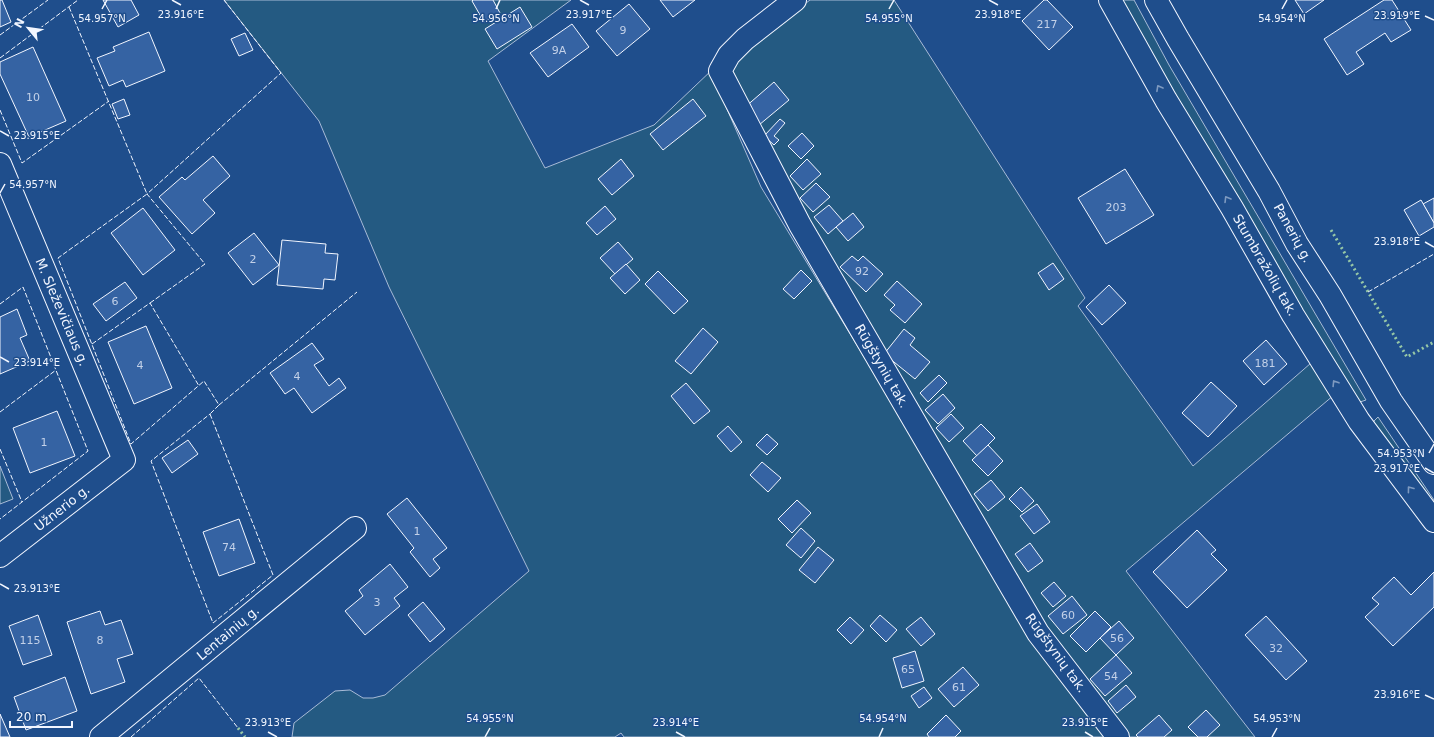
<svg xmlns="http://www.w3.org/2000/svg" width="1434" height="737" font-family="'DejaVu Sans',sans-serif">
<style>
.green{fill:#245a82;stroke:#a8bbd7}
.building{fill:#3563a3;stroke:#f2f6ff}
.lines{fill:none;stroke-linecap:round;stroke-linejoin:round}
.minor-casing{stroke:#f2f6ff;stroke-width:24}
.major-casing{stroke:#f2f6ff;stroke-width:24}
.minor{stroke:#1f4e8c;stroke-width:22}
.major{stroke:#1f4e8c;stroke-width:22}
.hedge{stroke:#97c8a6;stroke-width:3;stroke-dasharray:2 3;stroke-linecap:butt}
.fence{stroke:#f2f6ff;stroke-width:1;stroke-dasharray:5 2;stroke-linecap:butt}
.oneway{stroke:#7e9ac0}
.ticks{fill:none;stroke:#f2f6ff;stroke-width:1.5}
.labels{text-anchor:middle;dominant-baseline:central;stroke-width:3;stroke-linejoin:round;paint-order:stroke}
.number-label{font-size:11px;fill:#c3d1e8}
.street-label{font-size:13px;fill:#f2f6ff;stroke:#1f4e8c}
.ticks-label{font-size:10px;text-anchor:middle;fill:#f2f6ff;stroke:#1f4e8c;stroke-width:3;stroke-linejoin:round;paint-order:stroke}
</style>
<rect width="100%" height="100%" fill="#1f4e8c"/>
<!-- green -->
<g class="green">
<path d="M 224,0 L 571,0 L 488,61 L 545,168 L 654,125 L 714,68 L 713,77 L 761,187 L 983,553 L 1107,737 L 624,737 L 621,733 L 615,737 L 292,737 L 294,723 L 335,691 L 350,690 L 363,698 L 373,698 L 385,695 L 529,571 L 389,287 L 319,121 Z"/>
<path d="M 810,0 L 894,0 L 1085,298 L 1078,306 L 1193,466 L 1311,363 L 1334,395 L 1126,571 L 1255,737 L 1127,737 L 1032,610 L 817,239 L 730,66 L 736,56 Z"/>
<path d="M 1121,0 L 1134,0 L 1169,65 L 1366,400 L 1360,402 L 1355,400 L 1349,393 Z"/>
<path d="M 1378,417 L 1434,500 L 1434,510 L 1372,430 L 1374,421 Z"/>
<path d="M 0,466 L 13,499 L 0,504 Z"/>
</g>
<!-- building -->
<g class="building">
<path d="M 0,0 L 2,0 L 11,22 L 0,27 Z"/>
<path d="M 103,0 L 131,0 L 139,15 L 118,27 Z"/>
<path d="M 473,0 L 493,0 L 500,13 L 484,22 L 472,1 Z"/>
<path d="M 660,0 L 695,0 L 673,17 Z"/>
<path d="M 1044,0 L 1047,0 L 1073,27 L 1049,50 L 1022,21 Z"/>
<path d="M 1295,0 L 1324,0 L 1304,14 Z"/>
<path d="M 1384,0 L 1392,0 L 1411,30 L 1391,42 L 1385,33 L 1356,52 L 1364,64 L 1347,75 L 1324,39 Z"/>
<path d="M 629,4 L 650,29 L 617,56 L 596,31 Z"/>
<path d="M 520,7 L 532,27 L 497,49 L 485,29 Z"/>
<path d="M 572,24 L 589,47 L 548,77 L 530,53 Z"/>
<path d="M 149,32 L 165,71 L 126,87 L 123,80 L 109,86 L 97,58 L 115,51 L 113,47 Z"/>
<path d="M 245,33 L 253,50 L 239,56 L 231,39 Z"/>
<path d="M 33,47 L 66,121 L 29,137 L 0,74 L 0,62 Z"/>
<path d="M 774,82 L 789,100 L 759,125 L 744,108 Z"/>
<path d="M 124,99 L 130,115 L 118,119 L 112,104 Z"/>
<path d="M 693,99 L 706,116 L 663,150 L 650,134 Z"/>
<path d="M 780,119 L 785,123 L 774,136 L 779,140 L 774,145 L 764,136 Z"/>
<path d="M 802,133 L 814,146 L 801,159 L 788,146 Z"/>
<path d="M 213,156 L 230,176 L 203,200 L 215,213 L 192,234 L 159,197 L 182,177 L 185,180 Z"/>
<path d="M 621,159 L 634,176 L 612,195 L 598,179 Z"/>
<path d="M 807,159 L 821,174 L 803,190 L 790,176 Z"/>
<path d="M 1125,169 L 1154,215 L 1106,244 L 1078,198 Z"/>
<path d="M 816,183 L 830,197 L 813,212 L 800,198 Z"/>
<path d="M 1434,198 L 1434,223 L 1423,204 Z"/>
<path d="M 1421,200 L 1434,223 L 1434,227 L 1419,236 L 1404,210 Z"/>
<path d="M 829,205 L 843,221 L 828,234 L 814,217 Z"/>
<path d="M 605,206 L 616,219 L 597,235 L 586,223 Z"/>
<path d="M 143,208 L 175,250 L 143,275 L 111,233 Z"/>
<path d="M 853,213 L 864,227 L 848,241 L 836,227 Z"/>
<path d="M 254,233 L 279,265 L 253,285 L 228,253 Z"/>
<path d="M 282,240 L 326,244 L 325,253 L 338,254 L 335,280 L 324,279 L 323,289 L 277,285 Z"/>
<path d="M 618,242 L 633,259 L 615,274 L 600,258 Z"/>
<path d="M 852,256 L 858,261 L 863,256 L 883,274 L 866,292 L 840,267 Z"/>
<path d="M 1053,263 L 1064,279 L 1049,290 L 1038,273 Z"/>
<path d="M 626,264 L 640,280 L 625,294 L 610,278 Z"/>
<path d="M 801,270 L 812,281 L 794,299 L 783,289 Z"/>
<path d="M 658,271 L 688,301 L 674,314 L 645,284 Z"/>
<path d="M 897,281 L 922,304 L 905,323 L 890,310 L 895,305 L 884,295 Z"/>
<path d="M 125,282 L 137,298 L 106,321 L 93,304 Z"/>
<path d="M 1109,285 L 1126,303 L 1102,325 L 1086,307 Z"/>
<path d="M 17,309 L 27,335 L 20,338 L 30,361 L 0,374 L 0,317 Z"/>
<path d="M 146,326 L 172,388 L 134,404 L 108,342 Z"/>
<path d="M 703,328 L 718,342 L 691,374 L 675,361 Z"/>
<path d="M 904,329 L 915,338 L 910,345 L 930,362 L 915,379 L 884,354 Z"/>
<path d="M 1266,340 L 1287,364 L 1264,385 L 1243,361 Z"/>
<path d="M 312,343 L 324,359 L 314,365 L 329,386 L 339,378 L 346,388 L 312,413 L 294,388 L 285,394 L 270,373 Z"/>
<path d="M 939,375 L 947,383 L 928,402 L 920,393 Z"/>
<path d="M 1211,382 L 1237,406 L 1208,437 L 1182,413 Z"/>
<path d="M 686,383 L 710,411 L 694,424 L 671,396 Z"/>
<path d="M 943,394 L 955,408 L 938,424 L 925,410 Z"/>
<path d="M 57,411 L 75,456 L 30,473 L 13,428 Z"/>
<path d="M 951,414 L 964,428 L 949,442 L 936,428 Z"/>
<path d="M 981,424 L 995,438 L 977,456 L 963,441 Z"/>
<path d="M 728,426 L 742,442 L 731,452 L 717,436 Z"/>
<path d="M 767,434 L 778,444 L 767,455 L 756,445 Z"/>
<path d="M 188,440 L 198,454 L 172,473 L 162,458 Z"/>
<path d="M 988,445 L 1003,461 L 988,476 L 972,460 Z"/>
<path d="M 762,462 L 781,478 L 768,492 L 750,475 Z"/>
<path d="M 991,480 L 1005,497 L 988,511 L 974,494 Z"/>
<path d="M 1021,487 L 1034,501 L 1022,512 L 1009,499 Z"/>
<path d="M 407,498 L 447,548 L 433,559 L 440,568 L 430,577 L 410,552 L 414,548 L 387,514 Z"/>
<path d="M 797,500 L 811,513 L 792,533 L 778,519 Z"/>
<path d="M 1037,504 L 1050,522 L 1034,534 L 1020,516 Z"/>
<path d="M 239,519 L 255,563 L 219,576 L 203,532 Z"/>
<path d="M 801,528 L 815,541 L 801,558 L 786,545 Z"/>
<path d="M 1197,530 L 1216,550 L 1211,554 L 1227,570 L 1187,608 L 1153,572 Z"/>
<path d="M 1030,543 L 1043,561 L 1028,572 L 1015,554 Z"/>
<path d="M 818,547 L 834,560 L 815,583 L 799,570 Z"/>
<path d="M 390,564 L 408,587 L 394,598 L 400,606 L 365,635 L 345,611 L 363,596 L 359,590 Z"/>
<path d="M 1434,572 L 1434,607 L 1393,646 L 1365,617 L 1379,604 L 1372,598 L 1394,577 L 1411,595 Z"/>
<path d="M 1054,582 L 1066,596 L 1053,607 L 1041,593 Z"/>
<path d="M 1072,596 L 1087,615 L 1063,634 L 1048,616 Z"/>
<path d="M 423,602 L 445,629 L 430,642 L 408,615 Z"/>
<path d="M 100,611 L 105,625 L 121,620 L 133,654 L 117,659 L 125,682 L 91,694 L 67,622 Z"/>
<path d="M 1095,611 L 1111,627 L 1086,652 L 1070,636 Z"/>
<path d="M 38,615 L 52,655 L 23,665 L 9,626 Z"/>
<path d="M 880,615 L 897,630 L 886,642 L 870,626 Z"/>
<path d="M 1266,616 L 1307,661 L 1286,680 L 1245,635 Z"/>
<path d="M 850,617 L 864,630 L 851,644 L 837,630 Z"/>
<path d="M 921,617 L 935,634 L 921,646 L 906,629 Z"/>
<path d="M 1119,621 L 1134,638 L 1116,655 L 1100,638 Z"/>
<path d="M 915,651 L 924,681 L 902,688 L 893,658 Z"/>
<path d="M 1116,655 L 1132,673 L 1105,696 L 1090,679 Z"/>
<path d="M 963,667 L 979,685 L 954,707 L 938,689 Z"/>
<path d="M 65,677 L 77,711 L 26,730 L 14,697 Z"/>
<path d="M 1126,685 L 1136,697 L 1117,713 L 1108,701 Z"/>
<path d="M 924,687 L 932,698 L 919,708 L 911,696 Z"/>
<path d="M 1206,710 L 1220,725 L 1207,737 L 1198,737 L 1188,727 Z"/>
<path d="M 0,714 L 10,737 L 0,737 Z"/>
<path d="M 946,715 L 961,731 L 955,737 L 929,737 L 927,734 Z"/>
<path d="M 1159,715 L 1172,730 L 1164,737 L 1138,737 L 1136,735 Z"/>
</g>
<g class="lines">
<!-- minor casing -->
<g class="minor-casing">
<g id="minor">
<path d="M 795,0 L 745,39 L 729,55 L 720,71 L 800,225 L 1038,633 L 1118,737"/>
<path d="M 1110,0 L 1166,100 L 1232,208 L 1293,315 L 1359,421 L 1434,521"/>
<path d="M 0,164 L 124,460 L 0,556"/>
<path d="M 101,737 L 355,528"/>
</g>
</g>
<!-- major casing -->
<g class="major-casing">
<path id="major" d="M 1156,0 L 1178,39 L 1269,191 L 1297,244 L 1330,295 L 1391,401 L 1434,463"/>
</g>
<!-- minor -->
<use href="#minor" class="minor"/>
<!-- major -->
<use href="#major" class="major"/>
<!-- hedge -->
<g class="hedge">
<path d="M 1331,230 L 1407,357 L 1434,342"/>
<path d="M 238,728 L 245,737"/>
</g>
<!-- fence -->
<g class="fence">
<path d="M 69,7 L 147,194 L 58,258 L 131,444 L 204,381 L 219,405 L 210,414"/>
<path d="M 0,35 L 48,0"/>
<path d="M 0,58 L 78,0"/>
<path d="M 0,110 L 22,163 L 109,101"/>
<path d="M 1368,292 L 1434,254"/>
<path d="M 150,303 L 205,264 L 147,194 L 281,73 L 224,0"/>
<path d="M 0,304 L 23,287 L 88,451 L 0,519"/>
<path d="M 92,344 L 150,303 L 199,386"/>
<path d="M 219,405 L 357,292"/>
<path d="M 0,412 L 56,370"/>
<path d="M 210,414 L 273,575 L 213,623 L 151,461 Z"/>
<path d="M 0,449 L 22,502"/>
<path d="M 131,737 L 199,678 L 238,728"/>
</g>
</g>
<!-- one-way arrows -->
<defs><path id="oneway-chevron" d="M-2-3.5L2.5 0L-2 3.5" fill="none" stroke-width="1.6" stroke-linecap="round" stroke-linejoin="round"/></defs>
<g class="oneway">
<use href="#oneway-chevron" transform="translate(1159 88) rotate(-119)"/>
<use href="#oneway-chevron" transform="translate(1227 199) rotate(-121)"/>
<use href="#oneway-chevron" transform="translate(1335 383) rotate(-122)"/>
<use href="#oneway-chevron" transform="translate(1410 489) rotate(-127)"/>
</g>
<!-- ticks -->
<path class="ticks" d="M 172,0 L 181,5M 580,0 L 589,5M 989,0 L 998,5M 102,9 L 107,0M 496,9 L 500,0M 889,9 L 894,0M 1282,9 L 1287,0M 1425,16 L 1434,20M 0,131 L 9,136M 0,193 L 5,184M 1425,242 L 1434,247M 0,357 L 9,362M 1429,453 L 1434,444M 1425,468 L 1434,473M 0,584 L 9,589M 1425,695 L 1434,699M 268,732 L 277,737M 676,732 L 685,737M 1085,732 L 1093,737M 485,737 L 490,728M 879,737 L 883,728M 1272,737 L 1277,728"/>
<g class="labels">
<!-- number labels -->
<g class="number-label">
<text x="1047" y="24">217</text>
<text x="623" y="30">9</text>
<text x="559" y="50">9A</text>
<text x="33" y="97">10</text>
<text x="1116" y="207">203</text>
<text x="253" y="259">2</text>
<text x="862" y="271">92</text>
<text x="115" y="301">6</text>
<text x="1265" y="363">181</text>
<text x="140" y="365">4</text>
<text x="297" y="376">4</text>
<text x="44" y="442">1</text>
<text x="417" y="531">1</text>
<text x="229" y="547">74</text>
<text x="377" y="602">3</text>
<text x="1068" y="615">60</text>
<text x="1117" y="638">56</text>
<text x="30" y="640">115</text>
<text x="100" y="640">8</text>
<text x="1276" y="648">32</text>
<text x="908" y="669">65</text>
<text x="1111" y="676">54</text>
<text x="959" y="687">61</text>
</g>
<!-- street labels -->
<g class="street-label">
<text transform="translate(1293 233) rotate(61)">Panerių g.</text>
<text transform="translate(1265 265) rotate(60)">Stumbražolių tak.</text>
<text transform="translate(62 312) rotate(67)">M. Sleževičiaus g.</text>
<text transform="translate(882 366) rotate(60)">Rūgštynių tak.</text>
<text transform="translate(62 508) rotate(-38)">Užnerio g.</text>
<text transform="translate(228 633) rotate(-40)">Lentainių g.</text>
<text transform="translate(1056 653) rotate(54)">Rūgštynių tak.</text>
</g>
</g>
<g class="ticks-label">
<text x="181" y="18">23.916°E</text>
<text x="589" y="18">23.917°E</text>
<text x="998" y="18">23.918°E</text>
<text x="1397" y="19">23.919°E</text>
<text x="102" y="22">54.957°N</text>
<text x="496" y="22">54.956°N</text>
<text x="889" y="22">54.955°N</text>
<text x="1282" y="22">54.954°N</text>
<text x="37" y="139">23.915°E</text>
<text x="33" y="188">54.957°N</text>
<text x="1397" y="245">23.918°E</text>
<text x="37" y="366">23.914°E</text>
<text x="1401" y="457">54.953°N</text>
<text x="1397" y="472">23.917°E</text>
<text x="37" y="592">23.913°E</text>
<text x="1397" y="698">23.916°E</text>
<text x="490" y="722">54.955°N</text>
<text x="883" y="722">54.954°N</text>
<text x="1277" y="722">54.953°N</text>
<text x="268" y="726">23.913°E</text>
<text x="676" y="726">23.914°E</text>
<text x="1085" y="726">23.915°E</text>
</g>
<!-- north arrow -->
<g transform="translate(28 28) rotate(299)" stroke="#1f4e8c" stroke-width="3" paint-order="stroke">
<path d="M0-3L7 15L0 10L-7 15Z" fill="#f2f6ff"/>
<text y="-6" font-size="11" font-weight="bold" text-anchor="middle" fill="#f2f6ff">N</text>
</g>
<!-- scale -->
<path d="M10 721v6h62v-6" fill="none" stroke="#f2f6ff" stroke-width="2"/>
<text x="16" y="721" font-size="12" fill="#f2f6ff" stroke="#1f4e8c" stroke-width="3" paint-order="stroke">20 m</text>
</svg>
